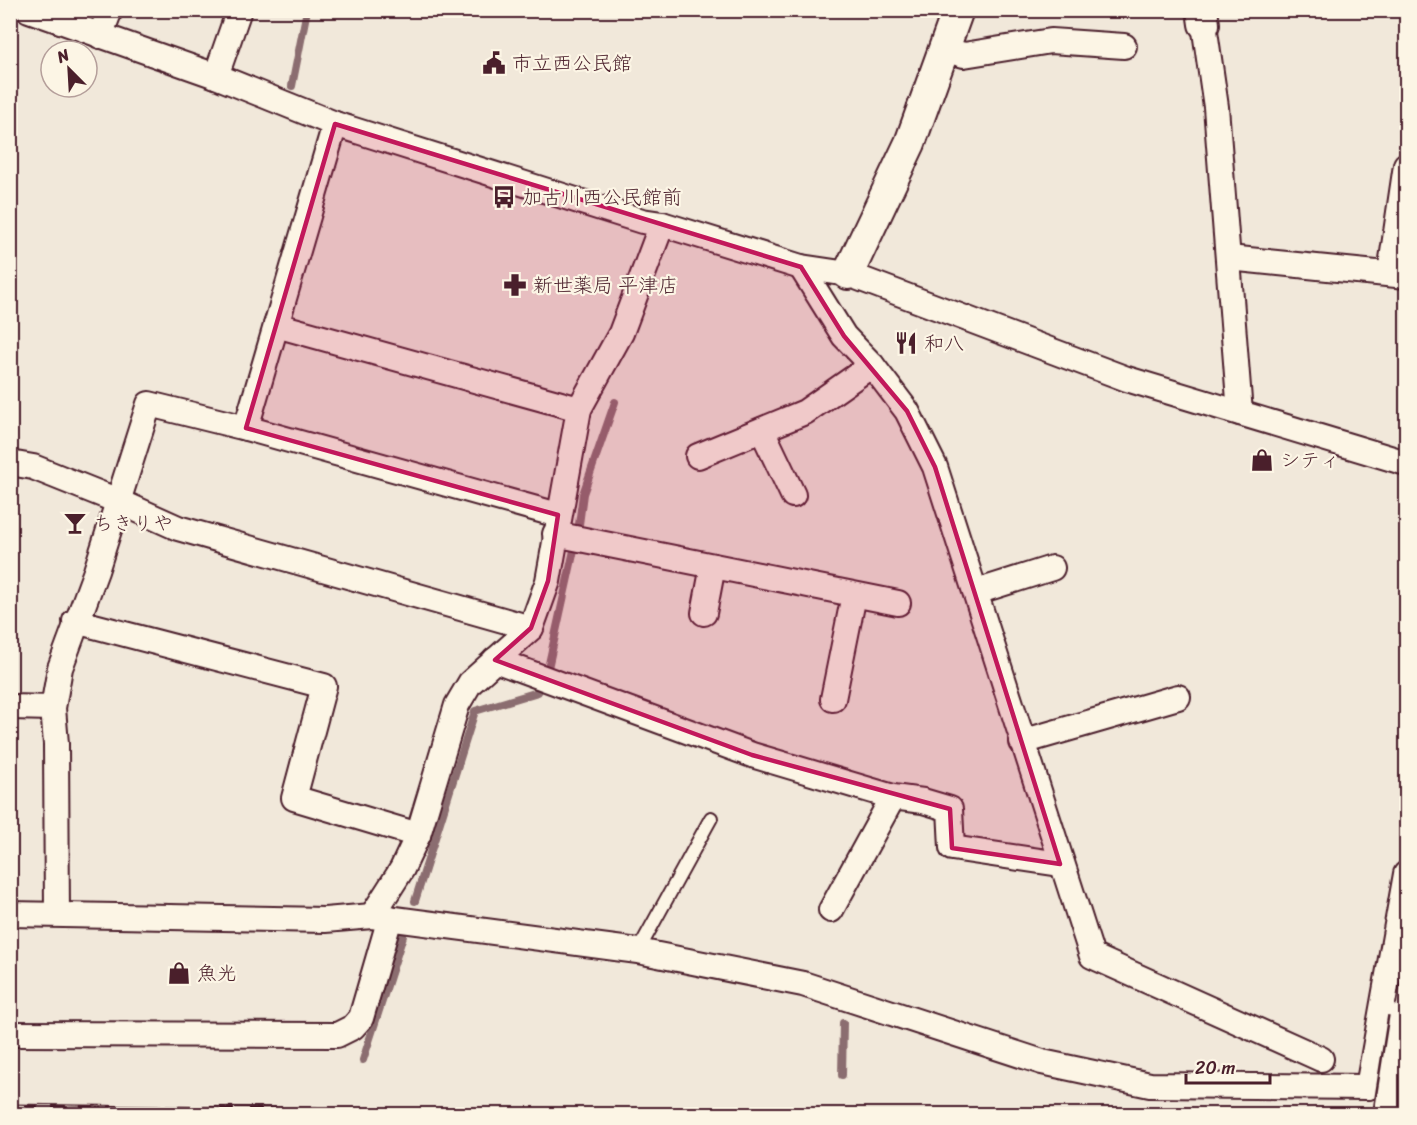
<svg xmlns="http://www.w3.org/2000/svg" width="1417" height="1125" font-family="Sriracha,'Klee One',sans-serif">
<style>
.lines{fill:none;stroke-linecap:round;stroke-linejoin:round}
.stream{stroke:#8b6d6f;stroke-width:8}
.service-casing{stroke:#4a1f2b;stroke-width:16}
.minor-casing{stroke:#4a1f2b;stroke-width:28}
.tertiary-casing{stroke:#4a1f2b;stroke-width:34}
.service{stroke:#fcf5e5;stroke-width:12}
.minor{stroke:#fcf5e5;stroke-width:24}
.tertiary{stroke:#fcf5e5;stroke-width:30}
.rail-casing{stroke:#4a1f2b;stroke-width:7}
.rail{stroke:#fcf5e5;stroke-width:4.5;stroke-dasharray:14;stroke-linecap:butt}
.primary-bridge-casing{stroke:#4a1f2b;stroke-width:38;stroke-linecap:butt}
.primary-bridge{stroke:#fcf5e5;stroke-width:33}
.marked{fill:#c2185b;fill-opacity:0.2;stroke:#c2185b;stroke-width:4.5;stroke-linejoin:round}
.labels{text-anchor:middle;dominant-baseline:central;stroke-width:4.5;stroke-linejoin:round;paint-order:stroke}
.poi-label{font-size:20px;fill:#4a1f2b;stroke:#fcf5e5;text-anchor:start}
</style>
<rect width="100%" height="100%" fill="#f1e8da"/>
<filter id="ink" filterUnits="userSpaceOnUse"><feTurbulence type="fractalNoise" baseFrequency=".0167" numOctaves="2"/><feDisplacementMap in="SourceGraphic" scale="12" xChannelSelector="R" yChannelSelector="G"/><feConvolveMatrix kernelMatrix="1 2 1 2 8 2 1 2 1" color-interpolation-filters="sRGB"/></filter>
<g filter="url(#ink)">
<g class="lines">
<!-- stream -->
<g class="stream">
<path d="M 292,86 L 307,10"/>
<path d="M 415,901 L 475,711 L 538,692 L 548,668 L 578,532 L 583,494 L 615,402"/>
<path d="M 363,1060 L 403,936"/>
<path d="M 842,1075 L 843,1023"/>
</g>
<!-- service casing -->
<g class="service-casing">
<path id="service" d="M 638,951 L 711,818"/>
</g>
<!-- minor casing -->
<g class="minor-casing">
<g id="minor">
<path d="M 29,10 L 216,76 L 335,124 L 642,221 L 662,224 L 801,267 L 848,274 L 1127,379 L 1406,463"/>
<path d="M 1204,24 L 1216,107 L 1240,413"/>
<path d="M 100,36 L 110,10"/>
<path d="M 943,49 L 964,55 L 1051,41 L 1124,46"/>
<path d="M 216,76 L 239,10"/>
<path d="M 1229,258 L 1406,276"/>
<path d="M 801,267 L 844,336 L 872,365 L 907,411 L 935,467 L 1092,956 L 1321,1059"/>
<path d="M 1390,273 L 1406,165"/>
<path d="M 276,325 L 579,409"/>
<path d="M 246,428 L 558,515"/>
<path d="M 762,430 L 793,495"/>
<path d="M 698,456 L 805,412 L 872,365"/>
<path d="M 10,463 L 33,467 L 118,501 L 178,528 L 531,628"/>
<path d="M 555,534 L 898,603"/>
<path d="M 976,592 L 1052,568"/>
<path d="M 704,613 L 713,566"/>
<path d="M 75,621 L 324,686 L 294,798 L 418,835"/>
<path d="M 495,660 L 752,755 L 893,797 L 923,801 L 950,809 L 952,848 L 1060,864"/>
<path d="M 833,699 L 854,595"/>
<path d="M 10,707 L 53,708"/>
<path d="M 1022,742 L 1178,697"/>
<path d="M 831,910 L 893,797"/>
<path d="M 10,914 L 325,920 L 372,916 L 638,951 L 803,984 L 1042,1062 L 1150,1085 L 1368,1087 L 1406,1075"/>
<path d="M 57,914 L 56,744 L 53,708 L 60,668 L 96,571 L 149,404 L 246,428 L 335,124"/>
<path d="M 372,916 L 402,869 L 418,835 L 457,705 L 470,683 L 531,628 L 548,581 L 579,409 L 621,333 L 662,224"/>
<path d="M 10,1034 L 337,1035 L 353,1027 L 361,1018 L 390,918"/>
<path d="M 1368,1087 L 1406,874"/>
</g>
</g>
<!-- tertiary casing -->
<g class="tertiary-casing">
<g id="tertiary">
<path d="M 1202,10 L 1204,24"/>
<path d="M 848,274 L 910,143 L 958,10"/>
</g>
</g>
<!-- service -->
<use href="#service" class="service"/>
<!-- minor -->
<use href="#minor" class="minor"/>
<!-- tertiary -->
<use href="#tertiary" class="tertiary"/>
<!-- rail casing -->
<g class="rail-casing">
<path id="rail" d="M 10,1107 L 524,1114"/>
</g>
<!-- rail -->
<use href="#rail" class="rail"/>
<!-- primary-bridge casing -->
<g class="primary-bridge-casing">
<path id="primary-bridge" d="M 1391,1114 L 1406,1018"/>
</g>
<!-- primary-bridge -->
<use href="#primary-bridge" class="primary-bridge"/>
</g>
</g>
<!-- marked area -->
<path class="marked" d="M 335,124 L 801,267 L 844,336 L 907,411 L 935,467 L 1060,864 L 952,848 L 950,809 L 752,755 L 495,660 L 531,628 L 548,581 L 558,515 L 246,428 Z"/>
<!-- icons -->
<defs>
<g id="civic-bare" transform="scale(1.8)"><path d="M-.6-6.5H3V-4.5H.6V-3L4-1V1h2V6H-6V1h2V-1L-.6-3ZM-1.2 2.5V6h2.4V2.5Z" fill="#4a1f2b" stroke="#fcf5e5" stroke-width="2.5" paint-order="stroke"/></g>
<g id="bus-bare" transform="scale(1.8)"><path d="M-5-6H5V4H4V6H2V4H-2V6H-4V4H-5ZM-3.5-4V0h7V-4ZM-3.5 1.2v1.5H-2V1.2ZM2 1.2v1.5H3.5V1.2Z" fill="#4a1f2b" stroke="#fcf5e5" stroke-width="2.5" paint-order="stroke"/></g>
<g id="pharmacy-bare" transform="scale(1.8)"><path d="M-2-6h4v4h4v4h-4v4h-4v-4h-4v-4h4Z" fill="#4a1f2b" stroke="#fcf5e5" stroke-width="2.5" paint-order="stroke"/></g>
<g id="restaurant-bare" transform="scale(1.8)"><path d="M-5-6h1v4h1v-4h1v4h1v-4h1v5L-1.5 .5V6h-2V.5L-5-1ZM5-6V6H3V1.5H1.5Q1.5-4 5-6Z" fill="#4a1f2b" stroke="#fcf5e5" stroke-width="2.5" paint-order="stroke"/></g>
<g id="shop-bare" transform="scale(1.8)"><path d="M-5-2.5h2.3a2.7 3.5 0 0 1 5.4 0H5L5.5 6h-11ZM-1.5-2.5h3a1.5 2.3 0 0 0-3 0Z" fill="#4a1f2b" stroke="#fcf5e5" stroke-width="2.5" paint-order="stroke"/></g>
<g id="bar-bare" transform="scale(1.8)"><path d="M-6-5H6L.8 .8V4.5H3.5V6h-7V4.5H-.8V.8Z" fill="#4a1f2b" stroke="#fcf5e5" stroke-width="2.5" paint-order="stroke"/></g>
</defs>
<g fill-rule="evenodd">
<use href="#civic-bare" x="494" y="63"/>
<use href="#bus-bare" x="504" y="197"/>
<use href="#pharmacy-bare" x="515" y="285"/>
<use href="#restaurant-bare" x="906" y="343"/>
<use href="#shop-bare" x="1262" y="460"/>
<use href="#bar-bare" x="75" y="523"/>
<use href="#shop-bare" x="179" y="973"/>
</g>
<g class="labels">
<!-- poi labels -->
<g class="poi-label">
<text x="512" y="63">市立西公民館</text>
<text x="522" y="197">加古川西公民館前</text>
<text x="533" y="285">新世薬局 平津店</text>
<text x="924" y="343">和八</text>
<text x="1280" y="460">シティ</text>
<text x="93" y="523">ちきりや</text>
<text x="197" y="973">魚光</text>
</g>
</g>
<!-- margin -->
<rect width="1417" height="1125" fill="none" stroke="#fcf5e5" stroke-width="36"/>
<rect x="18" y="18" width="1381" height="1089" fill="none" stroke="#4a1f2b" stroke-width="2" filter="url(#ink)"/>
<!-- north arrow -->
<g transform="translate(69 69) rotate(336)"><circle r="28" fill="#fcf5e5" stroke="#b59f9b" stroke-width="1.5"/>
<path d="M0-4.5L10 22L0 15L-10 22Z" fill="#4a1f2b"/>
<text y="-9" font-size="16" font-weight="bold" text-anchor="middle" fill="#4a1f2b">N</text>
</g>
<!-- scale -->
<path d="M1186 1074v9h84v-9" fill="none" stroke="#4a1f2b" stroke-width="3"/>
<text x="1195" y="1074" font-size="18" fill="#4a1f2b" stroke="#fcf5e5" stroke-width="4.5" paint-order="stroke">20 m</text>
</svg>
